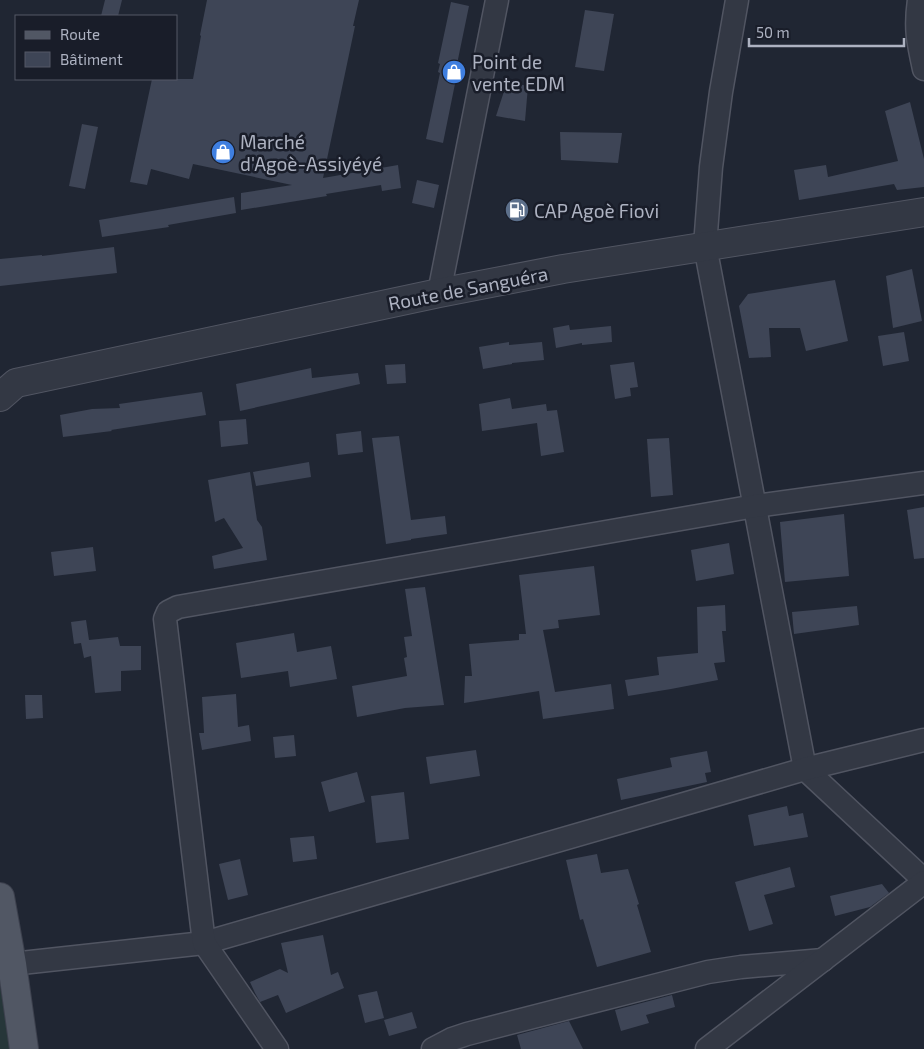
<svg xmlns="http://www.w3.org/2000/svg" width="924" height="1049" font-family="'Exo 2',sans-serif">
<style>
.garden{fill:#263639}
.building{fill:#3e4556}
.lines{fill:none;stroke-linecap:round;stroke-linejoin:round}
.minor-casing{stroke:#515562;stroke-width:25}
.tertiary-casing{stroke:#515562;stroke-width:30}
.primary-casing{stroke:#3d414e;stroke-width:30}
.minor{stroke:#333844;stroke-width:22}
.tertiary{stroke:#333844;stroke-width:28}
.primary{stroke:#515764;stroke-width:28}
.labels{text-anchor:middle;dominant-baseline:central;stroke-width:5;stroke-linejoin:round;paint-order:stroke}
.poi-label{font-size:19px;fill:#adb2c1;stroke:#191d29;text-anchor:start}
.street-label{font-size:19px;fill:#adb2c1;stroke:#191d29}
</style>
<rect width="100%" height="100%" fill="#202633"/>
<!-- garden -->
<path class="garden" d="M 0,986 L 11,1049 L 0,1049 Z"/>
<!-- building -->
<g class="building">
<path d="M 105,0 L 122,0 L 118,16 L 101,16 Z"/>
<path d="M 207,0 L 359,0 L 353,26 L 355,26 L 323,178 L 398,165 L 401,188 L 382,191 L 381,185 L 326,194 L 327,196 L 241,210 L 241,193 L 292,185 L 193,164 L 189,179 L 151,169 L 147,185 L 130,182 L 152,79 L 193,79 L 201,36 L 200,35 Z"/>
<path d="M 451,2 L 469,6 L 456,69 L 458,69 L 443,143 L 426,139 L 440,73 L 438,72 L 440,64 L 438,63 Z"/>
<path d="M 585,10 L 614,14 L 604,71 L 575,67 Z"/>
<path d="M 507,82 L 528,86 L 525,121 L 496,116 Z"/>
<path d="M 910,102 L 924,159 L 924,187 L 897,190 L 894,184 L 799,200 L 794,170 L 826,165 L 828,177 L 898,161 L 885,111 Z"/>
<path d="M 82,124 L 98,127 L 85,189 L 69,186 Z"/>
<path d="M 560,132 L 622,133 L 618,163 L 561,160 Z"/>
<path d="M 417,180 L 439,185 L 434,208 L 412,203 Z"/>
<path d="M 234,197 L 236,213 L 168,225 L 169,227 L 102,237 L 99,220 Z"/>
<path d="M 114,247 L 117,273 L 0,286 L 0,259 L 42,255 L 42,256 Z"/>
<path d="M 912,269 L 922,321 L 893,328 L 886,276 Z"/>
<path d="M 835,280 L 848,341 L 806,351 L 800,328 L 769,328 L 771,357 L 749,358 L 739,306 L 748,294 Z"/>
<path d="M 569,325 L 570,330 L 611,326 L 612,342 L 582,345 L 582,343 L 556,348 L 553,328 Z"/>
<path d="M 904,332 L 909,361 L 883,366 L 878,336 Z"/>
<path d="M 509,342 L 509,345 L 542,342 L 544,360 L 512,363 L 512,364 L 483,369 L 479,347 Z"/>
<path d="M 634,362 L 638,387 L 630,388 L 631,396 L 615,399 L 610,365 Z"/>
<path d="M 405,364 L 406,383 L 387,384 L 385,365 Z"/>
<path d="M 311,368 L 312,378 L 358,373 L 360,384 L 240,411 L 236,384 Z"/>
<path d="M 202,392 L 206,415 L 111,430 L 112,431 L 63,437 L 60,415 L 92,409 L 120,408 L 119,404 Z"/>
<path d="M 510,398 L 512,409 L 546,404 L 547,411 L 557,410 L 564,452 L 541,456 L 537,423 L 482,431 L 479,404 Z"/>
<path d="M 246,419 L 248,444 L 221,447 L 219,421 Z"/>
<path d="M 361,431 L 363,452 L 338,455 L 336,434 Z"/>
<path d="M 399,436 L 411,520 L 445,516 L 447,534 L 411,539 L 411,540 L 386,544 L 372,438 Z"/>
<path d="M 669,438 L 673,495 L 651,497 L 647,439 Z"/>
<path d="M 309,462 L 311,477 L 256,486 L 253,472 Z"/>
<path d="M 250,472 L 257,520 L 262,527 L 267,560 L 214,569 L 212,556 L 243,548 L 224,518 L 215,522 L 208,480 Z"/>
<path d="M 924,507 L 924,558 L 914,559 L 907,510 Z"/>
<path d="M 844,514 L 849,576 L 785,582 L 780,522 Z"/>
<path d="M 729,543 L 734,574 L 696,581 L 691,550 Z"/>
<path d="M 93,547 L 96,571 L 54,576 L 51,552 Z"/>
<path d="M 594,566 L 600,615 L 558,620 L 559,628 L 543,630 L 555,692 L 611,684 L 614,709 L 543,719 L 539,691 L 464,703 L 465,676 L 472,676 L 469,644 L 519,640 L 519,634 L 526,634 L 519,575 Z"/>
<path d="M 425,587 L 444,705 L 405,708 L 357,717 L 352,686 L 407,676 L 404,658 L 407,657 L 404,637 L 412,636 L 405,589 Z"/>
<path d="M 725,605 L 726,631 L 722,631 L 725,662 L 714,663 L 718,680 L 671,689 L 628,696 L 625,680 L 659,675 L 657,657 L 698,653 L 697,607 Z"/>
<path d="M 857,606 L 859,625 L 794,634 L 792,612 Z"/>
<path d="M 86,620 L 89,640 L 118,637 L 120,646 L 141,646 L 141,670 L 121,671 L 121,691 L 95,693 L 91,656 L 84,658 L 81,643 L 74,644 L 71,622 Z"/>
<path d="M 294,633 L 297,652 L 331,646 L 337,679 L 290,687 L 288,671 L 241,678 L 236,643 Z"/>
<path d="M 236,694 L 238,727 L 249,725 L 251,741 L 202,750 L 199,733 L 204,733 L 202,697 Z"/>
<path d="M 25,695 L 42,695 L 43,718 L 26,719 Z"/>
<path d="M 294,735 L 296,756 L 275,758 L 273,737 Z"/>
<path d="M 476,750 L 480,776 L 430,784 L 426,757 Z"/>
<path d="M 707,751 L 711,772 L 705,773 L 707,782 L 621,800 L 617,779 L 672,767 L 670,758 Z"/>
<path d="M 357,772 L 365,802 L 329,812 L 321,782 Z"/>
<path d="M 404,792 L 409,839 L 376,843 L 371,796 Z"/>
<path d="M 787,806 L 789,816 L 803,813 L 808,837 L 754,846 L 748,815 Z"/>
<path d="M 314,836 L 317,859 L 293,862 L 290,838 Z"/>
<path d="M 597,854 L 601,873 L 628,869 L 639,904 L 637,905 L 651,952 L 597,967 L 583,919 L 580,920 L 566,860 Z"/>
<path d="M 240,859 L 248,895 L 228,900 L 219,864 Z"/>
<path d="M 790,867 L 795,887 L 764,895 L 773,924 L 749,931 L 735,882 Z"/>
<path d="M 882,884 L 889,893 L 870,907 L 835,916 L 830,896 Z"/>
<path d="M 323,935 L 331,975 L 338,972 L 344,988 L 286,1013 L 278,995 L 260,1002 L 255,993 L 250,982 L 280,969 L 288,973 L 281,943 Z"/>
<path d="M 377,991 L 384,1018 L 365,1023 L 358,995 Z"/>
<path d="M 672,995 L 675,1007 L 646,1015 L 649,1023 L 621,1031 L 615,1010 Z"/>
<path d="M 412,1012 L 417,1028 L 389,1036 L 384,1020 Z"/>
<path d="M 569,1021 L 583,1049 L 521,1049 L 517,1035 Z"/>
</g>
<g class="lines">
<!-- minor casing -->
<g class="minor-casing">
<g id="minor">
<path d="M 737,0 L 721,92 L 711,167 L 705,246 L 805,769 L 924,880"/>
<path d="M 919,0 C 915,28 918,42 924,69"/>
<path d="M 439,293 L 497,0"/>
<path d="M 12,964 L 204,943 L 805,769 L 924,740"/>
<path d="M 277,1049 L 204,943 L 165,619 L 168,612 L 178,607 L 755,506 L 924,483"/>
<path d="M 433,1049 L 452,1039 L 467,1034 L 708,972 L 741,967 L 823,960"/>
<path d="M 707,1049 L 924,882"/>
</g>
</g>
<!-- tertiary casing -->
<g class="tertiary-casing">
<path id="tertiary" d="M 0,397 L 16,383 L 439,293 L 563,269 L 924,212"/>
</g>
<!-- primary casing -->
<g class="primary-casing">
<path id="primary" d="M 0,897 L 12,964 L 24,1049"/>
</g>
<!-- minor -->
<use href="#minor" class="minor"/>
<!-- tertiary -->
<use href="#tertiary" class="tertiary"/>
<!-- primary -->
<use href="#primary" class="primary"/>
</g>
<!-- icons -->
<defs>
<g id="shop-disc" transform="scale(1.25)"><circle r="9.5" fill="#3f7fe0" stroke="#191d29"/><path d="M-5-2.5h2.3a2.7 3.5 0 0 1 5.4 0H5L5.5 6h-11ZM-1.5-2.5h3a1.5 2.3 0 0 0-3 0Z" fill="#fff"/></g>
<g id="fuel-disc" transform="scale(1.25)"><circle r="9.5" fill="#5c6f8a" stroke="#191d29"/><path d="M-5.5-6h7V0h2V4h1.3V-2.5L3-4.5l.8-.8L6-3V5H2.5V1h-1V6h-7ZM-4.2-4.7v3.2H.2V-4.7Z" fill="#fff"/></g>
</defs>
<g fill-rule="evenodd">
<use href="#shop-disc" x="454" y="72"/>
<use href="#shop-disc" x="223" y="152"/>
<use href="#fuel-disc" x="517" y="210"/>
</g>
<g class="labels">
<!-- poi labels -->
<g class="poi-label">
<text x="472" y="61">Point de<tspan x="472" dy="22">vente EDM</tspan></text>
<text x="240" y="141">Marché<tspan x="240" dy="22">d'Agoè-Assiyéyé</tspan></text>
<text x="534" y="210">CAP Agoè Fiovi</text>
</g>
<!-- street labels -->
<g class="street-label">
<text transform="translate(468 288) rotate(-11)">Route de Sanguéra</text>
</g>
</g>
<!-- legend -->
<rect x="15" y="15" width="162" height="65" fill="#191d29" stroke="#545966"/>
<rect x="25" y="31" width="25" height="8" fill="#515764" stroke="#545966"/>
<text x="60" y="40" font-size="15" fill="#adb2c1">Route</text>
<rect x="25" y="52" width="25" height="15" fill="#3e4556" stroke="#545966"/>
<text x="60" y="65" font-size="15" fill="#adb2c1">Bâtiment</text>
<!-- scale -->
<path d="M749 38v8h155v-8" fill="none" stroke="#adb2c1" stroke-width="2.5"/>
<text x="756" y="38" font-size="15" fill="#adb2c1" stroke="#191d29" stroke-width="4" paint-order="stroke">50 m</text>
</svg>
